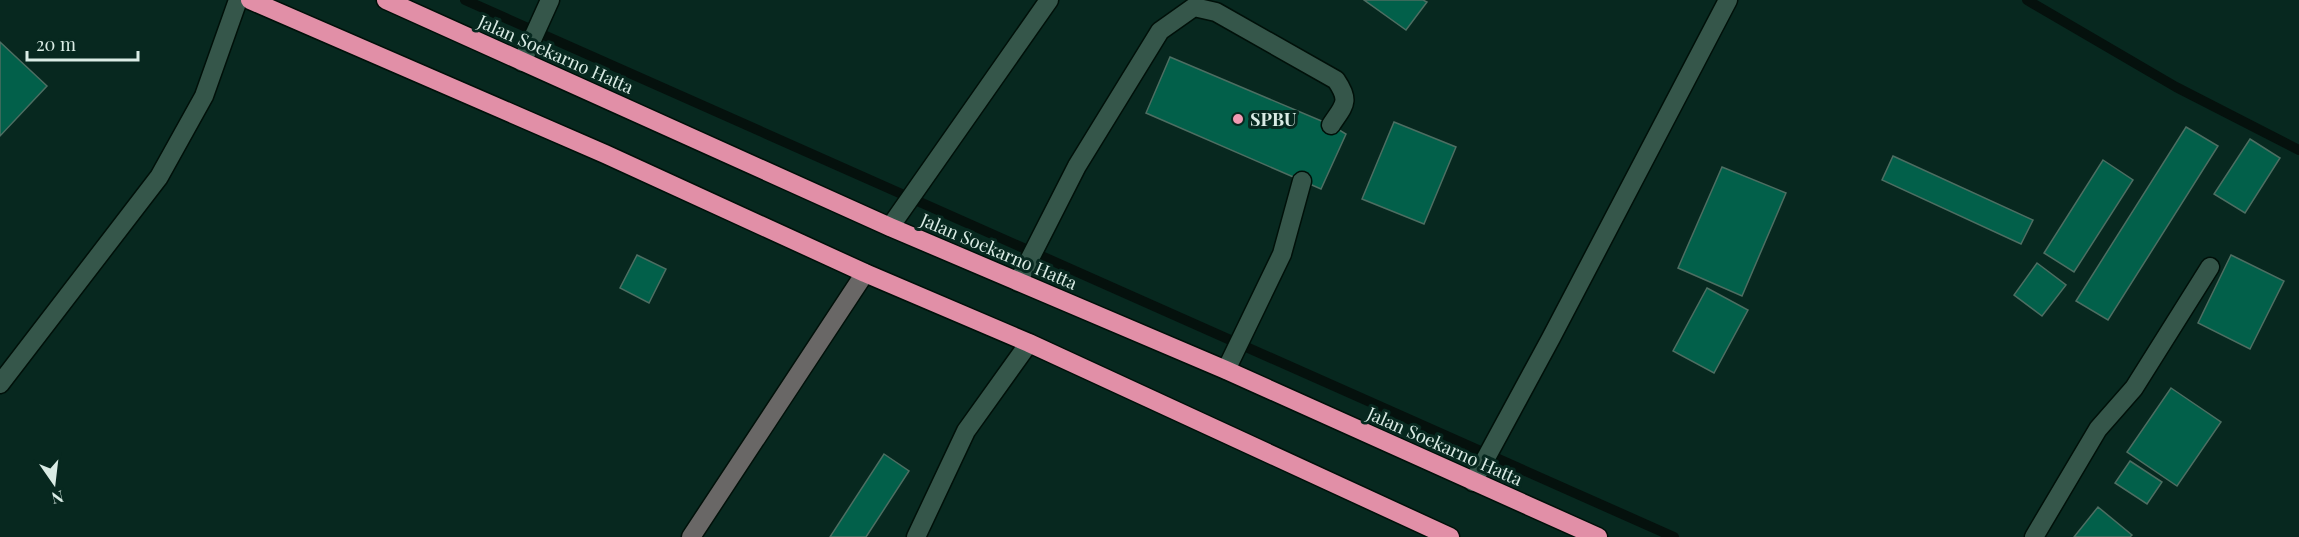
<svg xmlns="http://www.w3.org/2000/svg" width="2299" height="537" font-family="'Playfair Display',serif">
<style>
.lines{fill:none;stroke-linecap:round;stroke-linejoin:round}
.stream{stroke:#05110d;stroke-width:10}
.building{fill:#02604a;stroke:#4d6e62;stroke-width:1.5}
.lane-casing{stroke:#001009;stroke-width:21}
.street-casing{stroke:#001009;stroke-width:21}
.secondary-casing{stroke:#001009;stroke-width:21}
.highway-casing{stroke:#001009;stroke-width:21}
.lane{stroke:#35564a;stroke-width:18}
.street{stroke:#35564a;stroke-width:18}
.secondary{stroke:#696766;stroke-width:18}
.highway{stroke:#e18fa7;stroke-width:18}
.poi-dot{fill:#f19ab3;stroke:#07281f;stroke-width:2}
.labels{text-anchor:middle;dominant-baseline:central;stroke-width:6;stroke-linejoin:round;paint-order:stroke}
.street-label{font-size:18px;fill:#daece5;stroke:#07281f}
.poi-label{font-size:18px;font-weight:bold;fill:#daece5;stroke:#07281f;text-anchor:start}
</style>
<rect width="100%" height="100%" fill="#07281f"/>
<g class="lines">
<!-- stream -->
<g class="stream">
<path d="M 465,0 L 1674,537"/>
<path d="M 2027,0 L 2176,87 L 2299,150"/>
</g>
</g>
<!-- building -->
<g class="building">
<path d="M 1364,0 L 1423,0 L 1427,2 L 1406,30 Z"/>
<path d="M 0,42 L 47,86 L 0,136 Z"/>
<path d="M 1170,57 L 1331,125 L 1346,134 L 1321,189 L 1146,113 Z"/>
<path d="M 1394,122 L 1456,147 L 1424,224 L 1362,199 Z"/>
<path d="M 2186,127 L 2218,146 L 2108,320 L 2076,301 Z"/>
<path d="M 2250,139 L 2280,158 L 2245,213 L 2214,194 Z"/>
<path d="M 1893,156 L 2033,220 L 2021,244 L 1882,180 Z"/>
<path d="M 2103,160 L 2133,180 L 2074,272 L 2044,253 Z"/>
<path d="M 1722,167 L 1786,193 L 1742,296 L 1678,268 Z"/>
<path d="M 637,255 L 666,269 L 649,303 L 620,288 Z"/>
<path d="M 2231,255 L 2284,281 L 2250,349 L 2198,323 Z"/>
<path d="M 2037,263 L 2066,285 L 2042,316 L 2014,295 Z"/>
<path d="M 1707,288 L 1748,310 L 1714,373 L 1673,351 Z"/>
<path d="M 2171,388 L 2221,422 L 2177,486 L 2127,452 Z"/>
<path d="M 884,454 L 909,471 L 866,537 L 830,537 Z"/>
<path d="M 2130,461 L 2162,482 L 2147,504 L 2115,483 Z"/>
<path d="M 2098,507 L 2132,535 L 2130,537 L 2074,537 Z"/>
</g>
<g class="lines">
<!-- lane casing -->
<g class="lane-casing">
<g id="lane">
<path d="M 522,62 L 550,0"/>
<path d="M 1018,282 L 1077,166 L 1160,31 L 1194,7 L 1216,12 L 1336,80 C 1351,102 1344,105 1331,125"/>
<path d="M 1226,370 L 1282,254 L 1302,181"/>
<path d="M 0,384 L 159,177 L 204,96 L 238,0"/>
<path d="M 916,537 L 966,431 L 1029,343"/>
</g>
</g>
<!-- street casing -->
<g class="street-casing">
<g id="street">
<path d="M 890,227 L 1049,0"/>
<path d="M 1473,482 L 1551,338 L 1728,0"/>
<path d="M 2034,537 L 2098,429 L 2134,388 L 2210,267"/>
</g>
</g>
<!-- secondary casing -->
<g class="secondary-casing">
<path id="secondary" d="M 691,537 L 865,273"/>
</g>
<!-- highway casing -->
<g class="highway-casing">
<g id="highway">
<path d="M 250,0 L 605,154 L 865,273 L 1029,343 L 1450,537"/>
<path d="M 386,0 L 890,227 L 1226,370 L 1598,537"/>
</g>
</g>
<!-- lane -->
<use href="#lane" class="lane"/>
<!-- street -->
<use href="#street" class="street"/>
<!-- secondary -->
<use href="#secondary" class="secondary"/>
<!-- highway -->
<use href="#highway" class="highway"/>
</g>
<!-- markers -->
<circle class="poi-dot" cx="1238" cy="119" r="6"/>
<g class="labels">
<!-- street labels -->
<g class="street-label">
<text transform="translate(556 54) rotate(24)">Jalan Soekarno Hatta</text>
<text transform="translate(999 251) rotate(23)">Jalan Soekarno Hatta</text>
<text transform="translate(1445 446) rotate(24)">Jalan Soekarno Hatta</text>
</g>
<!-- poi labels -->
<g class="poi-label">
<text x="1250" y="119">SPBU</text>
</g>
</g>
<!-- north arrow -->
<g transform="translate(54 483) rotate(166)" stroke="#07281f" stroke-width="4.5" paint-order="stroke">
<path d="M0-4.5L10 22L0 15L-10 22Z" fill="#daece5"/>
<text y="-9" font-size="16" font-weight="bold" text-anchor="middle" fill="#daece5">N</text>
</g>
<!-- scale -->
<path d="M27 51v9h111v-9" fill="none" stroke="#daece5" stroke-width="3"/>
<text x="36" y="51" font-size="18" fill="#daece5" stroke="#07281f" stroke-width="4.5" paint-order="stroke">20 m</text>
</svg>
